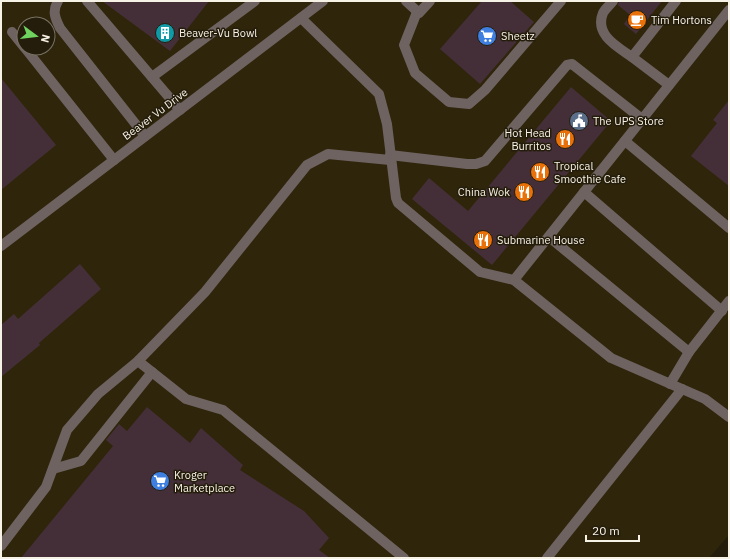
<svg xmlns="http://www.w3.org/2000/svg" width="730" height="559" font-family="'IBM Plex Sans',sans-serif">
<style>
.built{fill:#2f250b;fill-rule:evenodd}
.building{fill:#442f38}
.lines{fill:none;stroke-linecap:round;stroke-linejoin:round}
.service{stroke:#6e6361;stroke-width:10}
.tertiary{stroke:#6e6361;stroke-width:10}
.labels{text-anchor:middle;dominant-baseline:central;stroke-width:3;stroke-linejoin:round;paint-order:stroke}
.poi-label{font-size:11px;fill:#f7f2e6;stroke:#251d0b;text-anchor:start}
.street-label{font-size:11px;fill:#f7f2e6;stroke:#251d0b}
</style>
<rect width="100%" height="100%" fill="#251d0b"/>
<!-- built -->
<path class="built" d="M 1,1 L 729,1 L 729,535 L 709,558 L 1,558 ZM 24,24 L 48,24 L 48,48 L 24,48 Z"/>
<!-- building -->
<g class="building">
<path d="M 102,1 L 209,1 L 170,51 Z"/>
<path d="M 482,1 L 510,1 L 534,22 L 480,84 L 440,49 Z"/>
<path d="M 619,1 L 662,1 L 636,34 L 624,24 L 630,15 L 618,5 Z"/>
<path d="M 1,78 L 56,145 L 1,190 Z"/>
<path d="M 571,87 L 611,121 L 492,265 L 412,199 L 429,178 L 468,211 Z"/>
<path d="M 729,100 L 729,186 L 691,156 L 717,123 L 713,120 Z"/>
<path d="M 80,264 L 101,289 L 39,343 L 40,345 L 1,377 L 1,325 L 14,314 L 18,319 Z"/>
<path d="M 147,407 L 190,443 L 201,428 L 243,465 L 240,470 L 304,511 L 329,538 L 319,550 L 330,558 L 21,558 L 113,446 L 106,440 L 119,424 L 127,431 Z"/>
</g>
<g class="lines">
<!-- service -->
<g class="service">
<path d="M 58,1 C 52,11 55,18 60,28 L 145,136"/>
<path d="M 87,1 L 180,110"/>
<path d="M 406,1 L 419,13 L 430,1"/>
<path d="M 613,1 C 610,5 605,9 603,13 C 594,35 618,47 632,57 L 676,1"/>
<path d="M 417,12 L 404,45 L 415,73 L 449,102 L 469,104 L 485,90 L 561,1"/>
<path d="M 301,18 L 379,94 L 387,124 L 396,198 L 398,203 L 480,272 L 514,280 L 611,358 L 705,399 L 729,417"/>
<path d="M 12,32 L 24,47"/>
<path d="M 25,48 L 114,160"/>
<path d="M 632,57 L 669,85"/>
<path d="M 152,77 L 255,1"/>
<path d="M 625,141 L 729,228"/>
<path d="M 390,155 L 467,164 L 476,164 L 485,161 L 567,65 L 572,64 L 642,119"/>
<path d="M 584,192 L 722,311"/>
<path d="M 549,237 L 689,352"/>
<path d="M 514,280 L 729,10"/>
<path d="M 138,361 L 186,399 L 223,410 L 404,558"/>
<path d="M 670,384 L 689,352 L 729,301"/>
<path d="M 53,469 L 81,461 L 152,372"/>
<path d="M 1,546 L 46,487 L 67,430 L 98,394 L 138,361 L 205,292 L 307,165 L 328,154 L 390,160"/>
<path d="M 547,558 L 682,389"/>
</g>
<!-- tertiary -->
<path class="tertiary" d="M 1,246 L 323,1"/>
</g>
<!-- icons -->
<defs>
<g id="cafe-disc" transform="scale(1)"><circle r="9.5" fill="#e8710a" stroke="#251d0b"/><path d="M-5.5-4.5H6V0H3Q3 3.5 0 3.5H-2.5Q-5.5 3.5-5.5 0ZM3-3.2v2h1.7v-2ZM-6 4.5H4V6H-6Z" fill="#fff"/></g>
<g id="building-disc" transform="scale(1)"><circle r="9.5" fill="#0f9aa8" stroke="#251d0b"/><path d="M-4-6H4V6H1V3H-1V6H-4ZM-2.5-4.3h1.7v1.8h-1.7ZM.8-4.3h1.7v1.8H.8ZM-2.5-1h1.7V.8h-1.7ZM.8-1h1.7V.8H.8Z" fill="#fff"/></g>
<g id="supermarket-disc" transform="scale(1)"><circle r="9.5" fill="#3f7fe0" stroke="#251d0b"/><path d="M-6-5.5h2.5l.6 2H6L4.5 2H-2.5L-4.4-4H-6ZM-1.5 3.2a1.3 1.3 0 1 0 .1 0ZM3 3.2a1.3 1.3 0 1 0 .1 0Z" fill="#fff"/></g>
<g id="civic-disc" transform="scale(1)"><circle r="9.5" fill="#5c6f8a" stroke="#251d0b"/><path d="M-.6-6.5H3V-4.5H.6V-3L4-1V1h2V6H-6V1h2V-1L-.6-3ZM-1.2 2.5V6h2.4V2.5Z" fill="#fff"/></g>
<g id="restaurant-disc" transform="scale(1)"><circle r="9.5" fill="#e8710a" stroke="#251d0b"/><path d="M-5-6h1v4h1v-4h1v4h1v-4h1v5L-1.5 .5V6h-2V.5L-5-1ZM5-6V6H3V1.5H1.5Q1.5-4 5-6Z" fill="#fff"/></g>
</defs>
<g fill-rule="evenodd">
<use href="#cafe-disc" x="637" y="20"/>
<use href="#building-disc" x="165" y="33"/>
<use href="#supermarket-disc" x="487" y="36"/>
<use href="#civic-disc" x="579" y="121"/>
<use href="#restaurant-disc" x="565" y="139"/>
<use href="#restaurant-disc" x="540" y="172"/>
<use href="#restaurant-disc" x="524" y="192"/>
<use href="#restaurant-disc" x="483" y="240"/>
<use href="#supermarket-disc" x="160" y="481"/>
</g>
<g class="labels">
<!-- poi labels -->
<g class="poi-label">
<text x="651" y="20">Tim Hortons</text>
<text x="179" y="33">Beaver-Vu Bowl</text>
<text x="501" y="36">Sheetz</text>
<text x="593" y="121">The UPS Store</text>
<text x="551" y="133" text-anchor="end">Hot Head<tspan x="551" dy="13">Burritos</tspan></text>
<text x="554" y="166">Tropical<tspan x="554" dy="13">Smoothie Cafe</tspan></text>
<text x="510" y="192" text-anchor="end">China Wok</text>
<text x="497" y="240">Submarine House</text>
<text x="174" y="475">Kroger<tspan x="174" dy="13">Marketplace</tspan></text>
</g>
<!-- street labels -->
<g class="street-label">
<text transform="translate(155 114) rotate(-37)">Beaver Vu Drive</text>
</g>
</g>
<!-- border -->
<rect width="730" height="559" fill="none" stroke="#f7f2e6" stroke-width="4"/>
<!-- north arrow -->
<g transform="translate(36 36) rotate(105)"><circle r="19" fill="#251d0b" stroke="#797263"/>
<path d="M0-3L7 15L0 10L-7 15Z" fill="#6fd35f"/>
<text y="-6" font-size="11" font-weight="bold" text-anchor="middle" fill="#f7f2e6">N</text>
</g>
<!-- scale -->
<path d="M586 535v6h53v-6" fill="none" stroke="#f7f2e6" stroke-width="2"/>
<text x="592" y="535" font-size="12" fill="#f7f2e6" stroke="#251d0b" stroke-width="3" paint-order="stroke">20 m</text>
</svg>
